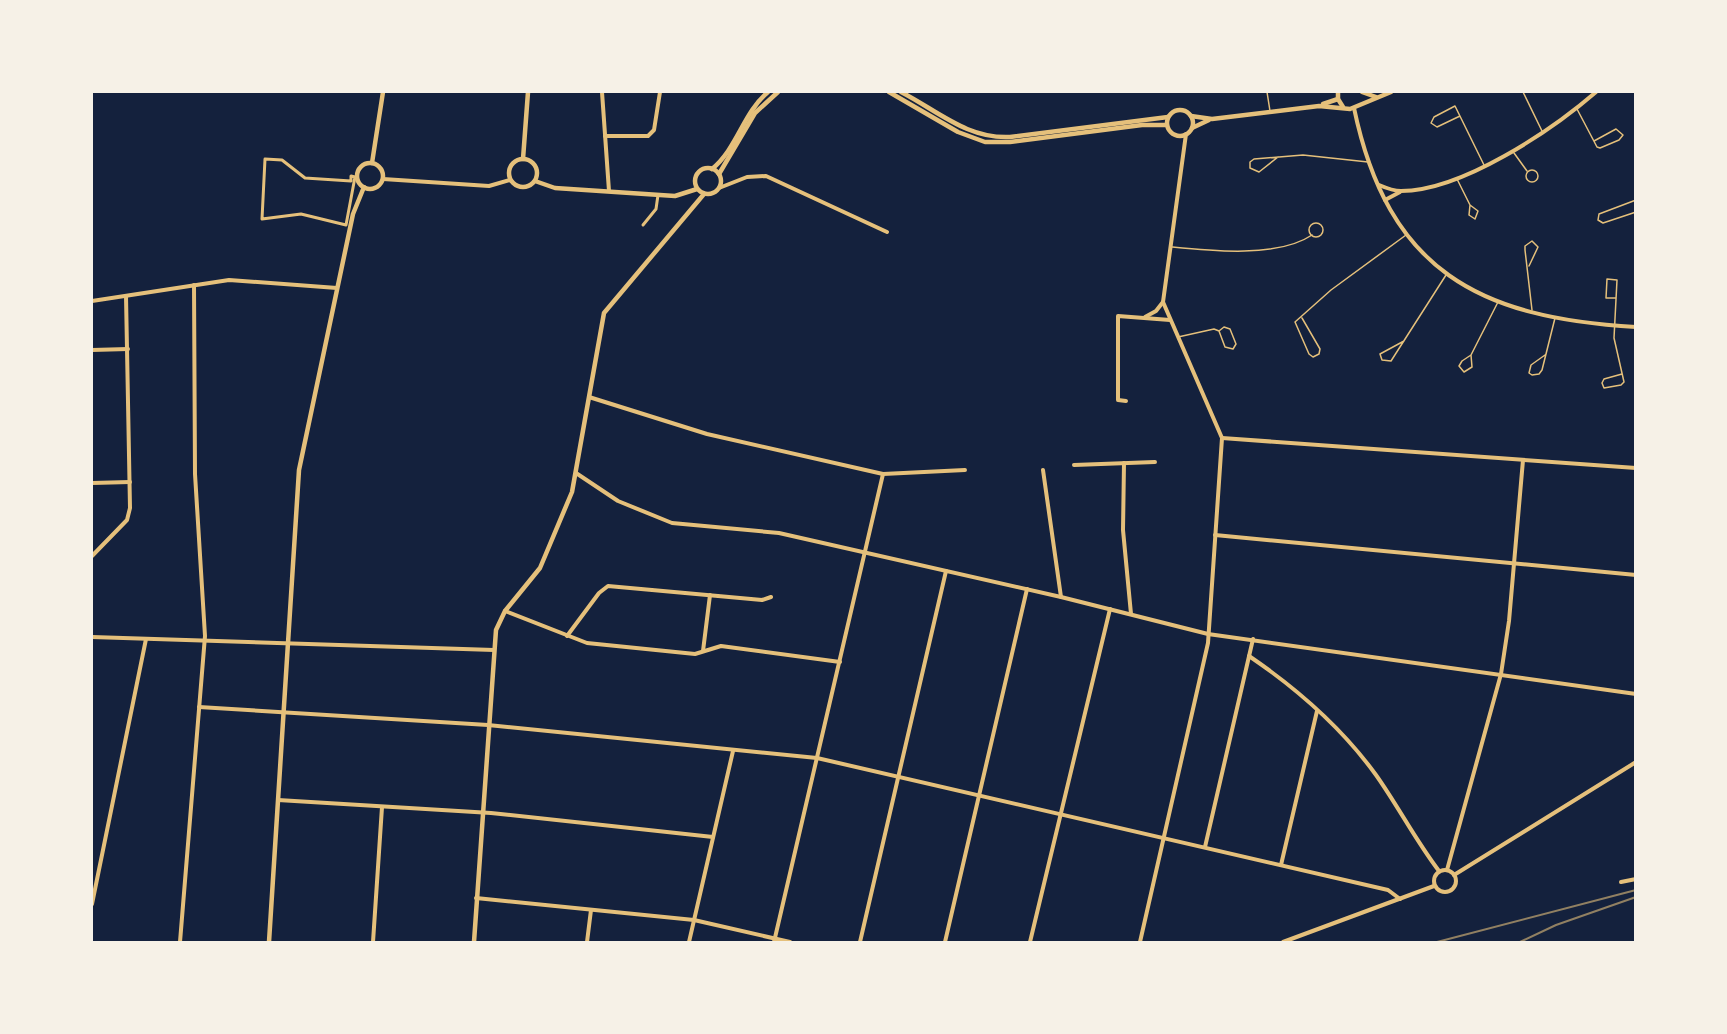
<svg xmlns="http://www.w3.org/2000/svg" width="1727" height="1034" font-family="Commissioner,sans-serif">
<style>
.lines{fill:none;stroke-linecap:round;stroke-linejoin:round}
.service{stroke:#e5c07b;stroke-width:1.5}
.pedestrian{stroke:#e5c07b;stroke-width:3}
.minor{stroke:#e5c07b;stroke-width:4}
.tertiary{stroke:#e5c07b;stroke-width:4.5}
.rail{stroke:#918062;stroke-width:2}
</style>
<rect width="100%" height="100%" fill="#14213d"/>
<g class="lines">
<!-- service -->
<g class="service">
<path d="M 1267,92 L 1270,111"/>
<path d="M 1523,92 L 1542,131"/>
<path d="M 1577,109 L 1597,147 L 1600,148 L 1619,140 L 1623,135 L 1616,129 L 1594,141"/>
<path d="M 1460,116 L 1437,127 L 1431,123 L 1434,117 L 1455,106 L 1484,165"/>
<path d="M 1514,153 L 1527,171"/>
<path d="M 1278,157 L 1259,172 L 1250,168 L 1250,162 L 1254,159 L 1303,155 L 1368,162"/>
<circle cx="1532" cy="176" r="6"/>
<path d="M 1457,179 L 1470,205 L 1478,211 L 1475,219 L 1469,215 L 1470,205"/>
<path d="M 1636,200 L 1599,214 L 1598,220 L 1603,223 L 1636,212"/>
<circle cx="1316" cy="230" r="7"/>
<path d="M 1172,247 C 1211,251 1278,258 1312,235"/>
<path d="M 1529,266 L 1538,247 L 1532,241 L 1525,246 L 1525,250 L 1532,310"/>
<path d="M 1616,298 L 1606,298 L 1607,279 L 1617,280 L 1614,338 L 1624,382 L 1621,385 L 1604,388 L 1602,383 L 1604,379 L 1622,374"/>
<path d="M 1302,318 L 1320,349 L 1319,354 L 1313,357 L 1309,354 L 1295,322 L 1331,290 L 1406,235"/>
<path d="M 1178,337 L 1214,329 L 1219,331 L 1224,327 L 1230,329 L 1236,344 L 1233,349 L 1225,347 L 1219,331"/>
<path d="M 1404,341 L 1380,354 L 1382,360 L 1391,361 L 1446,275"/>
<path d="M 1471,355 L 1462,361 L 1459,366 L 1464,372 L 1472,367 L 1471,355 L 1498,302"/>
<path d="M 1545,355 L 1531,365 L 1529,373 L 1532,375 L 1539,374 L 1542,370 L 1555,318"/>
</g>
<!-- pedestrian -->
<g class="pedestrian">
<path d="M 265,159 L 282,160 L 305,178 L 351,181 L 351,176 L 355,177 L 346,225 L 301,214 L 262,219 Z"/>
<path d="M 643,225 L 656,209 L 658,195"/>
</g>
<!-- minor -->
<g class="minor">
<path d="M 602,92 L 609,191"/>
<path d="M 1354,108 C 1388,271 1479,318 1636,327"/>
<path d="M 605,136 L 648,136 L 654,130 L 660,92"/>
<path d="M 383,179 L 489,186 L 510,180"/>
<path d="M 1379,185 C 1386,188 1394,191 1401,191 C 1462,191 1552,130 1596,92"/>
<path d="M 719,188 L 747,177 L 766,176 L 887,232"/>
<path d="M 1385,200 L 1400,192"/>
<path d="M 92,301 L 229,280 L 337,288"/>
<path d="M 1145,317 L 1156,311 L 1163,302"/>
<path d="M 92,350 L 128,349"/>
<path d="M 589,397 L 707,434 L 883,474 L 965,470"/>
<path d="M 1126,401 L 1118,400 L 1118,316 L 1170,320"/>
<path d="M 1222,438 L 1636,468"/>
<path d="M 1124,463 L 1123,530 L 1131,614"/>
<path d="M 1074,465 L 1155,462"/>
<path d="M 1043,470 L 1061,597"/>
<path d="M 576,473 L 618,501 L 672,523 L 779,533 L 1061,597 L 1208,634 L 1636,694"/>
<path d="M 92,483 L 130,482"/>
<path d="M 1215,535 L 1636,575"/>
<path d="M 92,556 L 127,520 L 130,508 L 126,296"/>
<path d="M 505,611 L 587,643 L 695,654 L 721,646 L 840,662"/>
<path d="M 567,636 L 599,593 L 608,586 L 762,600 L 771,597"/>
<path d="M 92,637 L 494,650"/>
<path d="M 703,651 L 710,595"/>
<path d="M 1249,656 C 1296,688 1342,728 1376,775 C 1398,806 1416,841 1439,871"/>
<path d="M 199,707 L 488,725 L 817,758 L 1388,890 L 1400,899"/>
<path d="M 278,800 L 491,813 L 713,837"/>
<path d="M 1205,847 L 1253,639"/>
<path d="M 1281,865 L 1317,711"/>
<circle cx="1445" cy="881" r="11"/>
<path d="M 1447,870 L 1501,674 L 1509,621 L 1523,460"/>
<path d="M 1454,875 L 1636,762"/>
<path d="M 1621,882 L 1636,879"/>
<path d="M 476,898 L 694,920 L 790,942"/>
<path d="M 92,904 L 146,639"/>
<path d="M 180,942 L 205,636 L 195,474 L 194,285"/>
<path d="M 373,942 L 382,807"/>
<path d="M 587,942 L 591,910"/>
<path d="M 689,942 L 733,751"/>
<path d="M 774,942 L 883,474"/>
<path d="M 860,942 L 946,571"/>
<path d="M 945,942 L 1027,589"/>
<path d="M 1030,942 L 1110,609"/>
<path d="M 1140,942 L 1208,643 L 1222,438 L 1163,302 L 1186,134"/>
<path d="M 1283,942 L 1434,886"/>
</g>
<!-- tertiary -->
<g class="tertiary">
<path d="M 889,92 L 958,132 L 985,142 L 1010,142 L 1142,125 L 1167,125"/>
<path d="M 901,92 C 938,111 967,139 1010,137 L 1168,117"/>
<path d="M 1338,92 L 1338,99 L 1343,107"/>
<path d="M 1362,92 L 1376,97"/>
<path d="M 1323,104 L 1338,99"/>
<circle cx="1180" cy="123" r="13"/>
<path d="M 1191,116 L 1212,119 L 1319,106 L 1350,109 L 1391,92"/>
<path d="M 1192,128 L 1209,120"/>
<circle cx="523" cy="173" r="14"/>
<path d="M 523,159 L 528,92"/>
<path d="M 372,163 L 383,92"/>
<circle cx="370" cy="176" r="13"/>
<circle cx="708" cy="181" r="13"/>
<path d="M 712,169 C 737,149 743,113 768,92"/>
<path d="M 719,174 L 755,113 L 778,92"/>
<path d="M 535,181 L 555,188 L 675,196 L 697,189"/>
<path d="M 269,942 L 299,470 L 353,214 L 364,187"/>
<path d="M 474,942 L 496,630 L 505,611 L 540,568 L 572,492 L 604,313 L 704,194"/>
</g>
<!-- rail -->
<g class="rail">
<path d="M 1437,942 L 1636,890"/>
<path d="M 1520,942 L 1556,925 L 1636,897"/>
</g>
</g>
<!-- border -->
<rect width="1727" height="1034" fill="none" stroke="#f6f1e7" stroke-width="186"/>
</svg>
